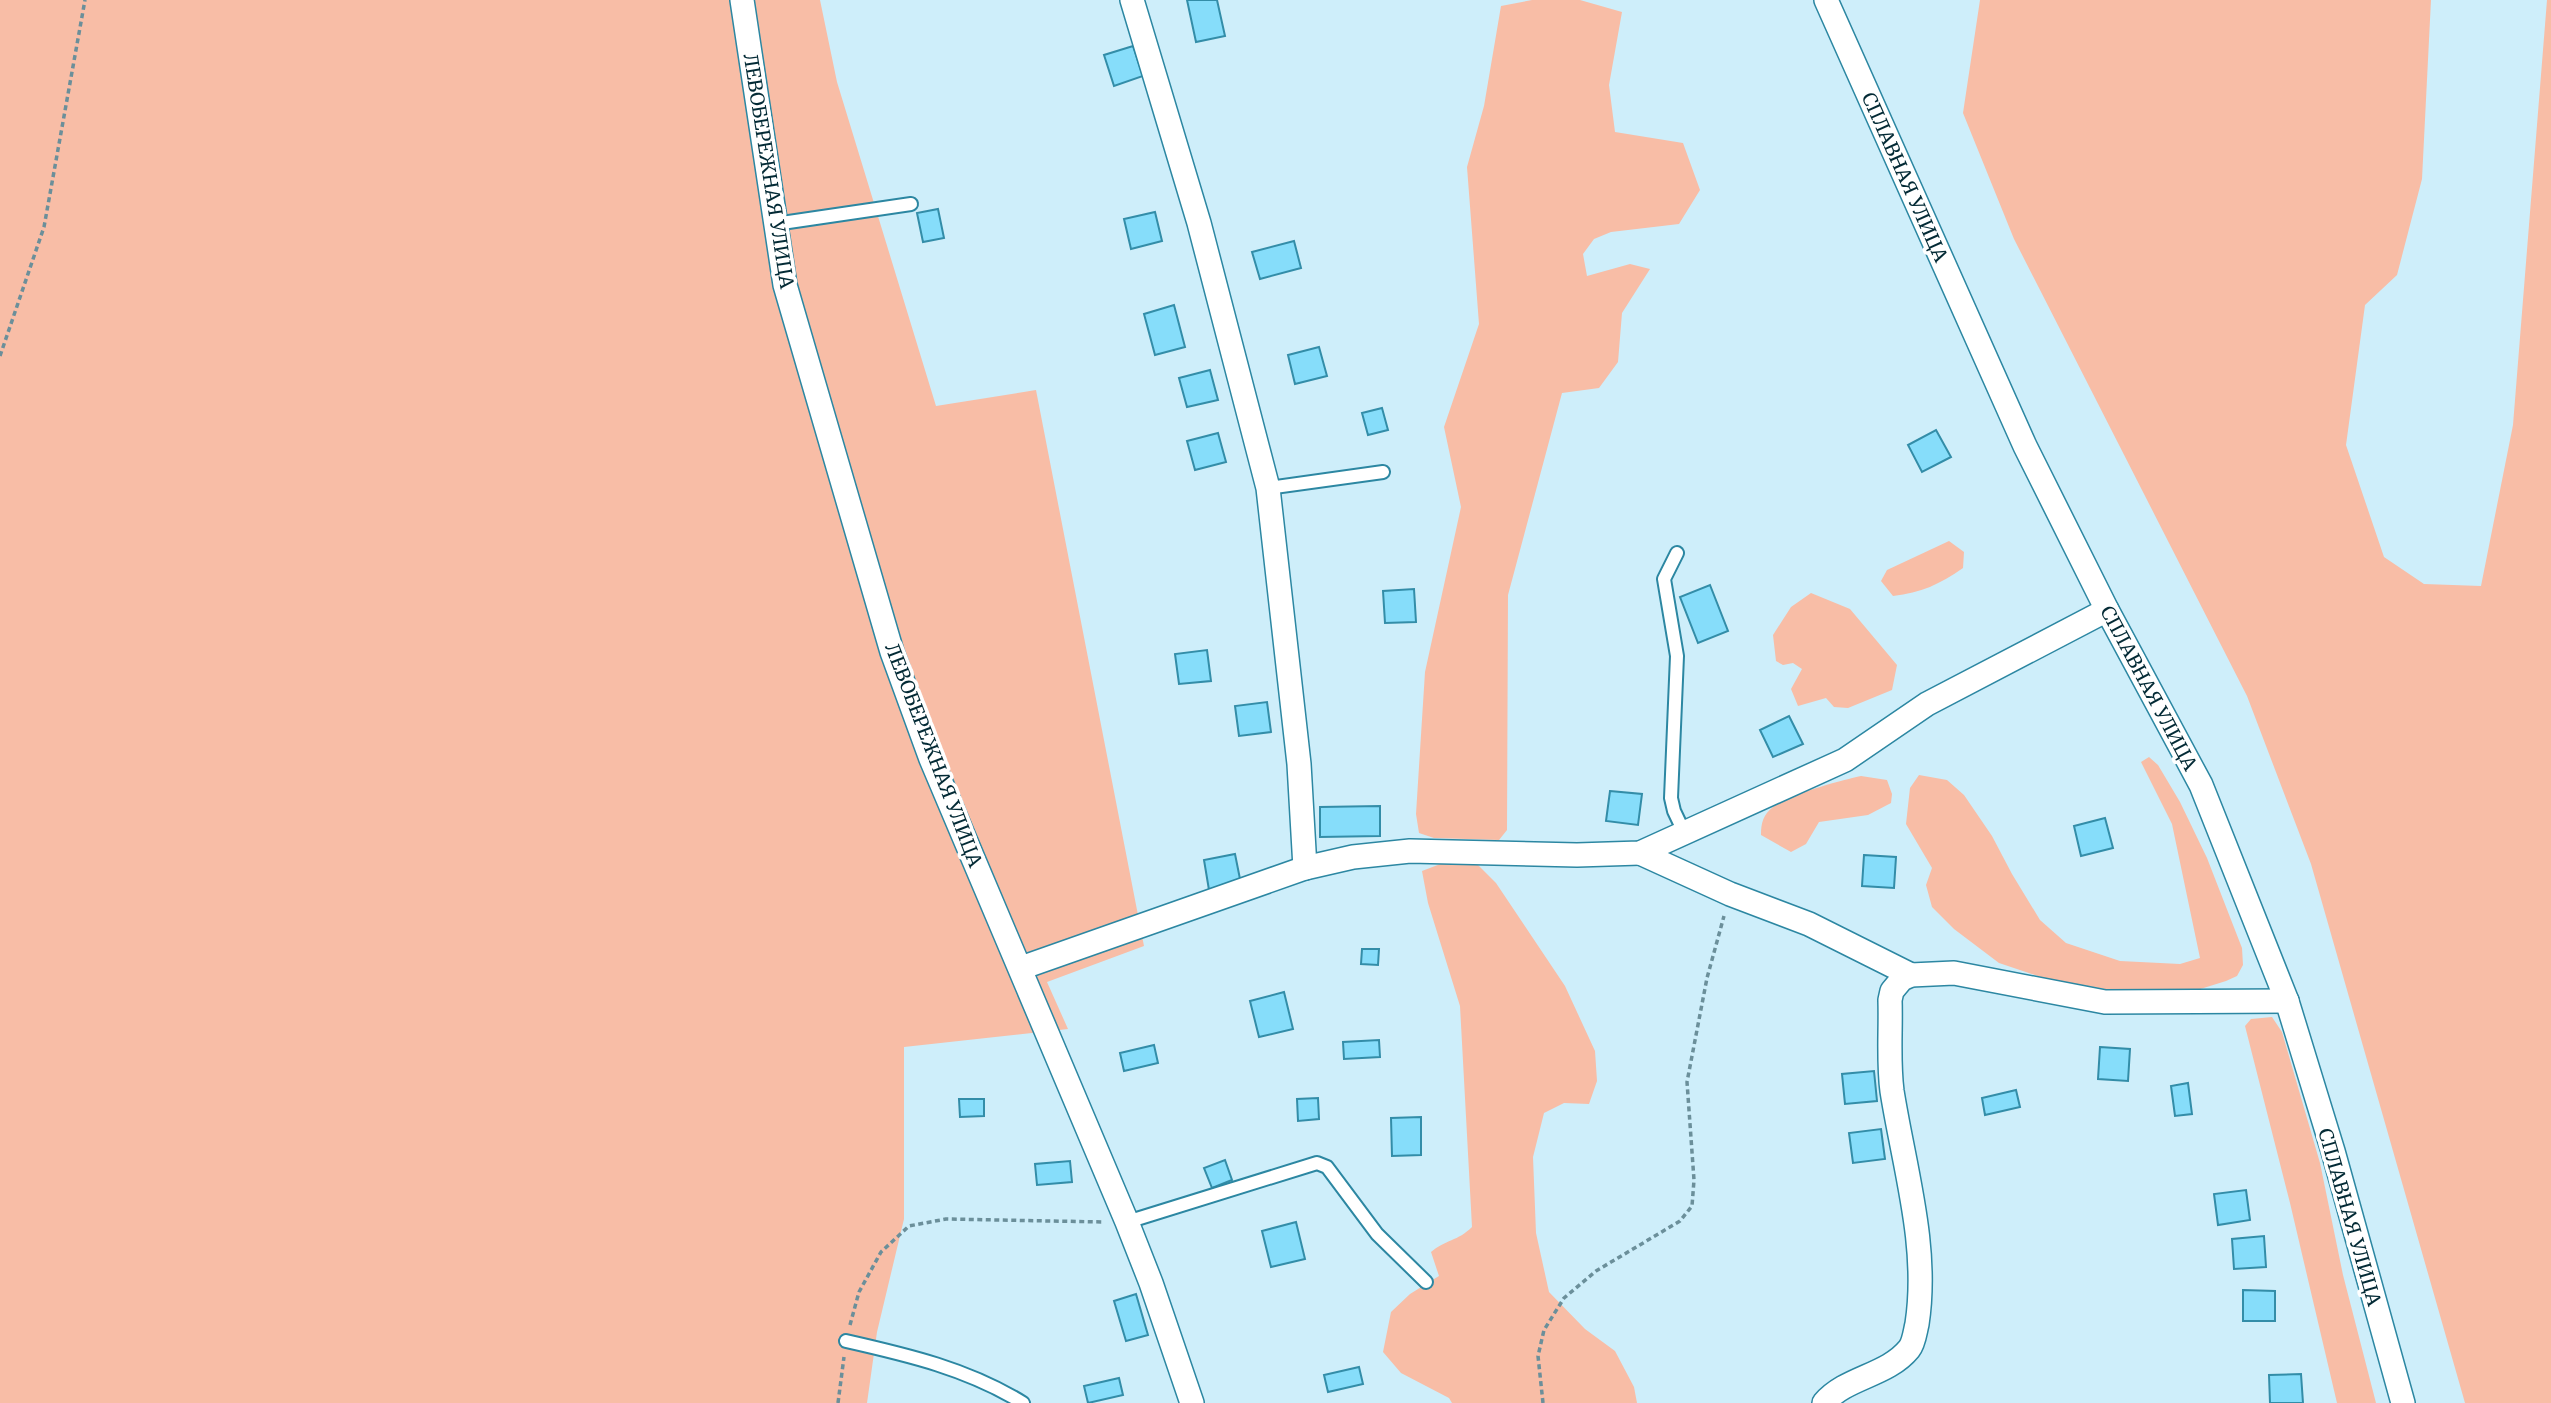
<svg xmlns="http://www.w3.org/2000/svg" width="2551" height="1403" font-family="Merriweather,serif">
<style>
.green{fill:#f8bda6}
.building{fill:#86ddfa;stroke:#338da8;stroke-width:2}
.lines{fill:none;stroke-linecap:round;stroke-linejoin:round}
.lane-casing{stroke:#2c87a2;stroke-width:16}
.street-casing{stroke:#2c87a2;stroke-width:26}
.path{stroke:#6b8f9a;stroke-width:3.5;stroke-dasharray:5 3.5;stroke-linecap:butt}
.lane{stroke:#fff;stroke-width:12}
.street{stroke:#fff;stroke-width:23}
.labels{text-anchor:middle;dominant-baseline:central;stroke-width:7;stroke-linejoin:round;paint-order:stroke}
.street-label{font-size:19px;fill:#032a35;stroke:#fff}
</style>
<rect width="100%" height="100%" fill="#ceeefa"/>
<!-- green -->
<g class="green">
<path d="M 0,0 L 820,0 L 837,82 L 936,406 L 1036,390 L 1144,946 L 1047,982 L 1068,1029 L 904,1047 L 904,1219 L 877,1332 L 867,1403 L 0,1403 Z"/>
<path d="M 1532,0 L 1580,0 L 1622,12 L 1609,85 L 1615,132 L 1683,143 L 1700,190 L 1679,224 L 1611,232 L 1594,239 L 1583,254 L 1587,276 L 1630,264 L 1650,269 L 1622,313 L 1618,362 L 1599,388 L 1562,393 L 1508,595 L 1507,830 L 1499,840 L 1434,838 L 1419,833 L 1416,814 L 1425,672 L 1461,507 L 1444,427 L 1479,324 L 1467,167 L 1484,106 L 1501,6 Z"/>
<path d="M 1980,0 L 2431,0 L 2422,179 L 2397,275 L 2365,305 L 2346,445 L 2384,557 L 2424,584 L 2481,586 L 2513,425 L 2547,0 L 2551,0 L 2551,1403 L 2465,1403 L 2311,864 L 2247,696 L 2014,239 L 1963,113 Z"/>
<path d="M 1949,541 L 1964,552 L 1963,568 C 1940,584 1921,593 1893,596 L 1881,581 L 1887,570 Z"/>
<path d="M 1811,593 L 1850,609 L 1897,665 L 1892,690 L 1848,708 L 1834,707 L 1826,698 L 1798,706 L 1791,689 L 1802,669 L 1793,663 L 1783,665 L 1776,661 L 1773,635 L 1791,607 Z"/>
<path d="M 2149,757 L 2158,765 L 2180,802 L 2207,858 L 2242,948 L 2243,965 L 2237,976 L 2226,981 L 2194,991 L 2159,994 L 2111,990 L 2047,979 L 1999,963 L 1954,929 L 1932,907 L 1926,885 L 1932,868 L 1906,824 L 1910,788 L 1919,775 L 1947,780 L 1964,795 L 1992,836 L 2012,874 L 2040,920 L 2066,943 L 2120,961 L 2180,964 L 2200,958 L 2172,824 L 2141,762 Z"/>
<path d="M 1861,776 L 1887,780 L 1892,794 L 1891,803 L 1868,815 L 1819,822 L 1806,844 L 1791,852 L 1761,835 C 1761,823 1763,815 1773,807 C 1787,795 1842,780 1861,776 Z"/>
<path d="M 1443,863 L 1477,864 L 1496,883 L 1565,986 L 1595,1051 L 1597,1081 L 1589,1104 L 1564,1103 L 1544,1113 L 1533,1157 L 1536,1233 L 1549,1292 L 1585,1329 L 1615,1351 L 1634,1387 L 1637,1403 L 1452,1403 L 1449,1398 L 1401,1373 L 1383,1352 L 1391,1312 L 1410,1294 L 1439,1276 L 1431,1252 C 1445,1240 1458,1241 1472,1227 L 1460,1006 L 1428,903 L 1422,871 Z"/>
<path d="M 2272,1017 L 2282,1032 L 2320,1163 L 2343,1275 L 2376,1403 L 2337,1403 L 2290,1203 L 2245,1026 L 2251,1019 Z"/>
</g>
<!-- building -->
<g class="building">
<path d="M 1187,0 L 1217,0 L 1225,36 L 1196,42 Z"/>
<path d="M 1133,46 L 1143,76 L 1114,86 L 1104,55 Z"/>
<path d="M 938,209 L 944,238 L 923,242 L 917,213 Z"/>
<path d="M 1155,212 L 1162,241 L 1131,249 L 1124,219 Z"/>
<path d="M 1294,241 L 1301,268 L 1260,279 L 1252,252 Z"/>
<path d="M 1174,305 L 1185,347 L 1155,355 L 1144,314 Z"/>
<path d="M 1319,347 L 1327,376 L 1295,384 L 1288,355 Z"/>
<path d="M 1210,370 L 1218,400 L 1187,407 L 1179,378 Z"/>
<path d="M 1382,408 L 1388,430 L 1368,435 L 1362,413 Z"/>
<path d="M 1936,430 L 1951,457 L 1922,472 L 1908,445 Z"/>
<path d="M 1218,433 L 1226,462 L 1195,470 L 1187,441 Z"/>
<path d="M 1710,585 L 1728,631 L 1698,643 L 1680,597 Z"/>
<path d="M 1414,589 L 1416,622 L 1385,623 L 1383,591 Z"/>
<path d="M 1207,650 L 1211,681 L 1179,684 L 1175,654 Z"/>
<path d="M 1267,702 L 1271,732 L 1239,736 L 1235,706 Z"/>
<path d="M 1789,716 L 1803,744 L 1773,757 L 1760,730 Z"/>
<path d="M 1610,791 L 1642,794 L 1638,825 L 1606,821 Z"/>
<path d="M 1380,806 L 1380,836 L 1320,837 L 1320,807 Z"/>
<path d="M 2105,818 L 2113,848 L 2081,856 L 2074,826 Z"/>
<path d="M 1235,854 L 1241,884 L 1209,890 L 1204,860 Z"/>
<path d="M 1864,855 L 1896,857 L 1894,888 L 1862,886 Z"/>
<path d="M 1362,949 L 1379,949 L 1378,965 L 1361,964 Z"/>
<path d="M 1284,992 L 1293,1029 L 1259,1037 L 1250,1001 Z"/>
<path d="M 1379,1040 L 1380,1057 L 1344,1059 L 1343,1042 Z"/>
<path d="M 1154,1045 L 1158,1063 L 1124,1071 L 1120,1053 Z"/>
<path d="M 2100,1047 L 2130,1049 L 2128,1081 L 2098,1079 Z"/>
<path d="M 1874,1071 L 1877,1101 L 1845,1104 L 1842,1074 Z"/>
<path d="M 2188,1083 L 2192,1114 L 2175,1116 L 2171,1086 Z"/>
<path d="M 2016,1090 L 2020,1107 L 1985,1115 L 1982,1098 Z"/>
<path d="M 1318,1098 L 1319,1119 L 1298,1121 L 1297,1099 Z"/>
<path d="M 959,1099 L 984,1099 L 984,1116 L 960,1117 Z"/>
<path d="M 1421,1117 L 1421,1155 L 1392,1156 L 1391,1118 Z"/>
<path d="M 1881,1129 L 1885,1159 L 1853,1163 L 1849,1133 Z"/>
<path d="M 1225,1160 L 1232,1180 L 1212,1188 L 1204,1168 Z"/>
<path d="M 1070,1161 L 1072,1182 L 1037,1185 L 1035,1164 Z"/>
<path d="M 2246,1190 L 2250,1220 L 2218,1225 L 2214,1194 Z"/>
<path d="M 1296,1222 L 1305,1259 L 1271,1267 L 1262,1231 Z"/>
<path d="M 2264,1236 L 2266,1267 L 2234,1269 L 2232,1239 Z"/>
<path d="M 2243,1290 L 2275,1291 L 2275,1321 L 2243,1321 Z"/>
<path d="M 1136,1294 L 1148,1335 L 1126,1341 L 1114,1301 Z"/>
<path d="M 1359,1367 L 1363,1384 L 1328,1392 L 1324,1375 Z"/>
<path d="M 2301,1374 L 2303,1403 L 2270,1403 L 2269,1375 Z"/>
<path d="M 1119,1378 L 1123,1395 L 1088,1403 L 1084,1386 Z"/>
</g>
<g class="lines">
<!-- lane casing -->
<g class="lane-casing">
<g id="lane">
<path d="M 775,224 L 911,204"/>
<path d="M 1268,488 L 1383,472"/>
<path d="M 1677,553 L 1664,579 L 1677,656 L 1671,798 L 1674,811 L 1684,832"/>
<path d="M 1127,1222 L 1317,1163 L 1327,1167 L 1377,1234 L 1426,1282"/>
<path d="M 846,1341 C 908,1355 968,1369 1023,1403"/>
</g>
</g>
<!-- street casing -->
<g class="street-casing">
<g id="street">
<path d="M 742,0 L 785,285 L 892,652 L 931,759 L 1127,1222 L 1151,1283 L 1192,1403"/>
<path d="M 1132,0 L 1199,223 L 1268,488 L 1299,764 L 1305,868"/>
<path d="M 1826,0 L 2025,446 L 2107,610 L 2201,785 L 2287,1001 L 2333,1151 L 2403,1403"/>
<path d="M 1640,853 L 1730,894 L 1809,924 L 1911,975"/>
<path d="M 1021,968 L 1305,868 L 1353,857 L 1410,851 L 1577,855 L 1640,853 L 1845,760 L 1927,704 L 2107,610"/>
<path d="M 1824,1403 C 1846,1377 1887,1376 1909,1349 C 1914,1343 1915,1332 1917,1324 C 1929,1246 1904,1167 1892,1091 C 1888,1061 1891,1029 1890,1000 L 1892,991 L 1902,979 L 1911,975 L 1954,973 L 2105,1002 L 2287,1001"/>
</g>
</g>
<!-- path -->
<g class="path">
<path d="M 0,356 L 44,227 L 85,0"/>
<path d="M 850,1325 L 859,1292 L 881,1252 L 909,1226 L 946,1219 L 1104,1222"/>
<path d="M 838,1403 L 844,1357"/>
<path d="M 1543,1403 L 1538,1356 L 1544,1330 L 1564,1298 L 1596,1271 L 1680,1221 L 1692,1206 L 1694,1180 L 1687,1082 L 1707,978 L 1724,916"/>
</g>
<!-- lane -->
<use href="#lane" class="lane"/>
<!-- street -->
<use href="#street" class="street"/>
</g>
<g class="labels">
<!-- street labels -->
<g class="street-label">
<text transform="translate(769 171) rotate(81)">ЛЕВОБЕРЕЖНАЯ УЛИЦА</text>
<text transform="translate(1905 177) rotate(66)">СПЛАВНАЯ УЛИЦА</text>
<text transform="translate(2149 688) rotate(62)">СПЛАВНАЯ УЛИЦА</text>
<text transform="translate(934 755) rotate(69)">ЛЕВОБЕРЕЖНАЯ УЛИЦА</text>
<text transform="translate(2350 1217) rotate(74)">СПЛАВНАЯ УЛИЦА</text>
</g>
</g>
</svg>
